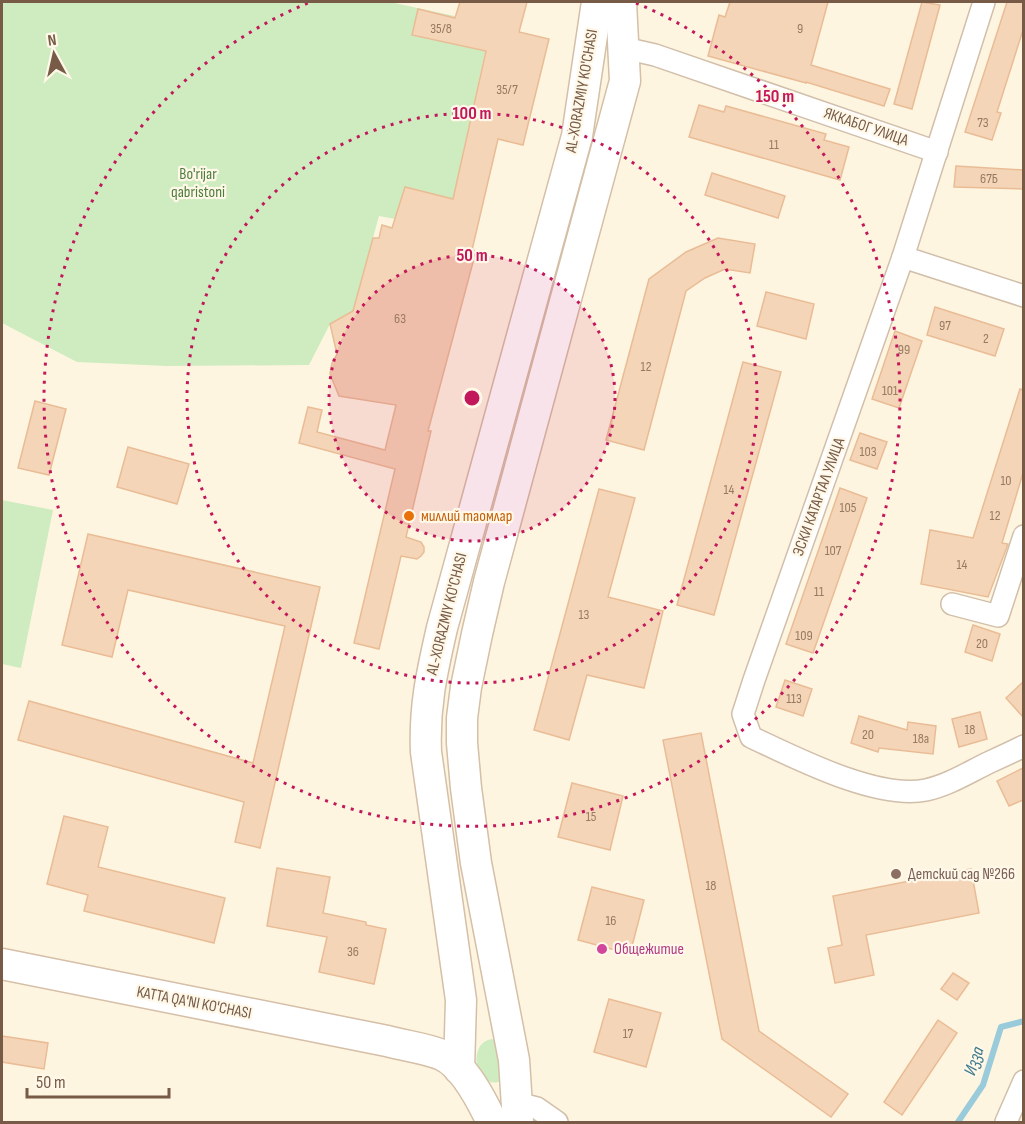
<svg xmlns="http://www.w3.org/2000/svg" width="1025" height="1124" font-family="'Sofia Sans Condensed',sans-serif">
<style>
.green{fill:#ceecbf}
.lines{fill:none;stroke-linecap:round;stroke-linejoin:round}
.stream{stroke:#9acbdb;stroke-width:6}
.building{fill:#f5d5b7;stroke:#e9bc96;stroke-width:1.5}
.minor-casing{stroke:#d1bfaa;stroke-width:24}
.secondary-casing{stroke:#d5bfa7;stroke-width:33}
.minor{stroke:#fff;stroke-width:21}
.secondary{stroke:#fff;stroke-width:30}
.ring{fill:none;stroke:#c2185b;stroke-width:3;stroke-dasharray:3 6}
.food-dot{fill:#e8710a;stroke:#fff8e9;stroke-width:2}
.education-dot{fill:#8d6e63;stroke:#fff8e9;stroke-width:2}
.hotel-dot{fill:#d1479c;stroke:#fff8e9;stroke-width:2}
.labels{text-anchor:middle;dominant-baseline:central;stroke-width:4.5;stroke-linejoin:round;paint-order:stroke}
.number-label{font-size:14px;fill:#967a62}
.street-label{font-size:16px;fill:#775b46;stroke:#fff8e9}
.park-label{font-size:16px;fill:#4c7d3d;stroke:#fff8e9}
.food-label{font-size:16px;fill:#c56008;stroke:#fff8e9;text-anchor:start}
.education-label{font-size:16px;fill:#785e54;stroke:#fff8e9;text-anchor:start}
.hotel-label{font-size:16px;fill:#b23c85;stroke:#fff8e9;text-anchor:start}
.water-label{font-size:18px;font-style:italic;fill:#3f798b;stroke:#fff8e9}
.centre{fill:#c2185b;stroke:#fff8e9;stroke-width:3}
.ring-label{font-size:18px;text-anchor:middle;font-weight:bold;fill:#c2185b;stroke:#fff8e9;stroke-width:4.5;stroke-linejoin:round;paint-order:stroke}
</style>
<rect width="100%" height="100%" fill="#fef5e1"/>
<!-- green -->
<g class="green">
<path d="M 2,2 L 390,2 L 491,24 L 453,199 L 406,187 L 395,219 L 379,216 L 353,311 L 330,324 L 309,365 L 167,366 L 77,362 L 2,323 Z"/>
<path d="M 2,500 L 53,510 L 21,668 L 2,664 Z"/>
<path d="M 492,1039 L 499,1043 L 501,1081 C 475,1092 466,1042 492,1039 Z"/>
</g>
<g class="lines">
<!-- stream -->
<path class="stream" d="M 958,1122 L 983,1085 L 1001,1027 L 1024,1021"/>
</g>
<!-- building -->
<g class="building">
<path d="M 460,2 L 527,2 L 519,32 L 549,39 L 523,145 L 498,139 L 472,250 L 476,251 L 428,431 L 431,431 L 406,537 L 421,542 L 424,547 L 424,552 L 421,556 L 417,559 L 401,556 L 379,649 L 354,643 L 395,469 L 299,443 L 308,407 L 322,410 L 317,432 L 385,450 L 396,405 L 339,396 L 330,374 L 332,363 L 337,354 L 330,324 L 353,311 L 373,238 L 379,238 L 382,225 L 392,228 L 405,187 L 453,199 L 486,51 L 412,35 L 418,9 L 455,18 Z"/>
<path d="M 730,2 L 828,2 L 811,65 L 890,89 L 884,106 L 806,82 L 806,83 L 708,56 L 719,15 L 725,17 Z"/>
<path d="M 922,2 L 940,5 L 912,109 L 894,104 Z"/>
<path d="M 1007,2 L 1023,2 L 1023,30 L 997,112 L 1001,113 L 992,140 L 965,132 Z"/>
<path d="M 699,105 L 724,112 L 726,106 L 826,134 L 824,140 L 849,147 L 840,180 L 689,137 Z"/>
<path d="M 956,166 L 1023,170 L 1023,189 L 954,187 Z"/>
<path d="M 712,173 L 785,196 L 778,218 L 705,195 Z"/>
<path d="M 718,238 L 755,244 L 750,273 L 725,269 L 705,278 L 686,291 L 644,450 L 606,440 L 649,279 L 686,252 Z"/>
<path d="M 766,292 L 814,304 L 806,339 L 757,326 Z"/>
<path d="M 935,307 L 1004,329 L 995,356 L 927,335 Z"/>
<path d="M 895,331 L 922,341 L 899,408 L 872,399 Z"/>
<path d="M 743,362 L 781,372 L 714,615 L 677,605 Z"/>
<path d="M 1020,389 L 1023,390 L 1023,473 L 1002,543 L 1008,544 L 988,597 L 921,584 L 930,530 L 973,538 Z"/>
<path d="M 35,401 L 66,409 L 49,475 L 18,468 Z"/>
<path d="M 860,433 L 887,442 L 877,469 L 850,460 Z"/>
<path d="M 128,447 L 189,464 L 177,504 L 117,487 Z"/>
<path d="M 840,488 L 867,498 L 813,653 L 786,644 Z"/>
<path d="M 599,489 L 635,498 L 608,597 L 663,611 L 644,688 L 587,675 L 569,740 L 534,730 Z"/>
<path d="M 88,534 L 320,587 L 260,848 L 235,842 L 244,802 L 18,740 L 29,701 L 253,763 L 285,626 L 128,590 L 112,657 L 62,645 Z"/>
<path d="M 973,625 L 1000,634 L 992,661 L 965,652 Z"/>
<path d="M 785,680 L 812,689 L 803,716 L 776,707 Z"/>
<path d="M 1023,682 L 1023,717 L 1006,698 Z"/>
<path d="M 980,712 L 987,739 L 959,747 L 952,719 Z"/>
<path d="M 859,716 L 907,730 L 908,722 L 936,726 L 933,754 L 879,748 L 878,752 L 851,743 Z"/>
<path d="M 701,733 L 759,1031 L 848,1094 L 831,1117 L 722,1039 L 663,740 Z"/>
<path d="M 1023,768 L 1023,800 L 1009,806 L 997,781 Z"/>
<path d="M 572,783 L 623,796 L 610,850 L 558,837 Z"/>
<path d="M 64,816 L 108,827 L 98,867 L 225,898 L 214,943 L 84,911 L 88,895 L 47,884 Z"/>
<path d="M 277,868 L 330,877 L 323,913 L 366,922 L 366,925 L 386,929 L 374,984 L 319,972 L 327,937 L 267,926 Z"/>
<path d="M 971,869 L 979,913 L 866,935 L 874,975 L 835,983 L 828,948 L 842,945 L 833,896 Z"/>
<path d="M 592,887 L 644,900 L 630,954 L 578,940 Z"/>
<path d="M 953,973 L 969,983 L 957,1000 L 941,989 Z"/>
<path d="M 609,999 L 661,1013 L 646,1067 L 594,1052 Z"/>
<path d="M 938,1020 L 957,1033 L 902,1115 L 884,1102 Z"/>
<path d="M 2,1036 L 48,1043 L 44,1069 L 2,1062 Z"/>
</g>
<g class="lines">
<!-- minor casing -->
<g class="minor-casing">
<g id="minor">
<path d="M 984,2 L 903,257 L 754,680 L 743,714 L 751,737 C 796,758 877,800 926,790 C 949,785 969,772 990,762 C 1001,757 1012,752 1024,746"/>
<path d="M 624,48 L 655,55 L 937,152"/>
<path d="M 903,257 L 1024,296"/>
<path d="M 952,604 L 998,616 L 1024,536"/>
<path d="M 516,1103 L 537,1108 L 557,1122"/>
<path d="M 1006,1122 L 1024,1081"/>
</g>
</g>
<!-- secondary casing -->
<g class="secondary-casing">
<g id="secondary">
<path d="M 2,964 L 387,1041 C 405,1046 425,1048 442,1055 C 464,1065 482,1101 492,1122"/>
<path d="M 459,1069 L 461,1000 L 426,752 C 424,706 432,672 442,628 L 577,136 L 597,2"/>
<path d="M 518,1122 L 514,1060 L 476,863 L 466,788 L 462,743 L 462,718 L 466,687 L 477,634 L 489,582 L 625,81 L 621,2"/>
</g>
</g>
<!-- minor -->
<use href="#minor" class="minor"/>
<!-- secondary -->
<use href="#secondary" class="secondary"/>
</g>
<!-- distance rings -->
<circle cx="472" cy="398" r="143" fill="#c2185b" fill-opacity=".12"/>
<g class="ring">
<circle cx="472" cy="398" r="143"/>
<circle cx="472" cy="398" r="285"/>
<path d="M636 3A428 428 0 1 1 308 3"/>
</g>
<!-- markers -->
<circle class="food-dot" cx="409" cy="516" r="6"/>
<circle class="education-dot" cx="896" cy="874" r="6"/>
<circle class="hotel-dot" cx="602" cy="949" r="6"/>
<g class="labels">
<!-- number labels -->
<g class="number-label">
<text x="441" y="28">35/8</text>
<text x="800" y="28">9</text>
<text x="507" y="89">35/7</text>
<text x="983" y="122">73</text>
<text x="774" y="144">11</text>
<text x="989" y="178">67Б</text>
<text x="400" y="318">63</text>
<text x="945" y="325">97</text>
<text x="986" y="338">2</text>
<text x="904" y="349">99</text>
<text x="646" y="366">12</text>
<text x="890" y="390">101</text>
<text x="868" y="451">103</text>
<text x="1006" y="480">10</text>
<text x="729" y="489">14</text>
<text x="848" y="507">105</text>
<text x="995" y="515">12</text>
<text x="833" y="550">107</text>
<text x="962" y="564">14</text>
<text x="819" y="591">11</text>
<text x="584" y="614">13</text>
<text x="804" y="635">109</text>
<text x="982" y="643">20</text>
<text x="794" y="698">113</text>
<text x="970" y="729">18</text>
<text x="868" y="734">20</text>
<text x="921" y="738">18a</text>
<text x="591" y="816">15</text>
<text x="711" y="885">18</text>
<text x="611" y="920">16</text>
<text x="353" y="951">36</text>
<text x="628" y="1033">17</text>
</g>
<!-- street labels -->
<g class="street-label">
<text transform="translate(582 91) rotate(-80)">AL-XORAZMIY KO'CHASI</text>
<text transform="translate(866 127) rotate(19)">ЯККАБОГ УЛИЦА</text>
<text transform="translate(819 497) rotate(-70)">ЭСКИ КАТАРТАЛ УЛИЦА</text>
<text transform="translate(447 614) rotate(-76)">AL-XORAZMIY KO'CHASI</text>
<text transform="translate(194 1003) rotate(11)">KATTA QA'NI KO'CHASI</text>
</g>
<!-- park labels -->
<g class="park-label">
<text x="198" y="174">Bo'rijar<tspan x="198" dy="18">qabristoni</tspan></text>
</g>
<!-- food labels -->
<g class="food-label">
<text x="421" y="516">миллий таомлар</text>
</g>
<!-- education labels -->
<g class="education-label">
<text x="908" y="874">Детский сад №266</text>
</g>
<!-- hotel labels -->
<g class="hotel-label">
<text x="614" y="949">Общежитие</text>
</g>
<!-- water labels -->
<g class="water-label">
<text transform="translate(974 1061) rotate(-71)">Изза</text>
</g>
</g>
<circle cx="472" cy="398" r="9" class="centre"/>
<g class="ring-label">
<text x="775" y="102">150 m</text>
<text x="472" y="119">100 m</text>
<text x="472" y="261">50 m</text>
</g>
<!-- border -->
<rect width="1025" height="1124" fill="none" stroke="#775b46" stroke-width="6"/>
<!-- north arrow -->
<g transform="translate(54 54) rotate(352)" stroke="#fff8e9" stroke-width="4.5" paint-order="stroke">
<path d="M0-4.5L10 22L0 15L-10 22Z" fill="#775b46"/>
<text y="-9" font-size="16" font-weight="bold" text-anchor="middle" fill="#775b46">N</text>
</g>
<!-- scale -->
<path d="M27 1088v9h142v-9" fill="none" stroke="#775b46" stroke-width="3"/>
<text x="36" y="1088" font-size="18" fill="#775b46" stroke="#fff8e9" stroke-width="4.5" paint-order="stroke">50 m</text>
</svg>
